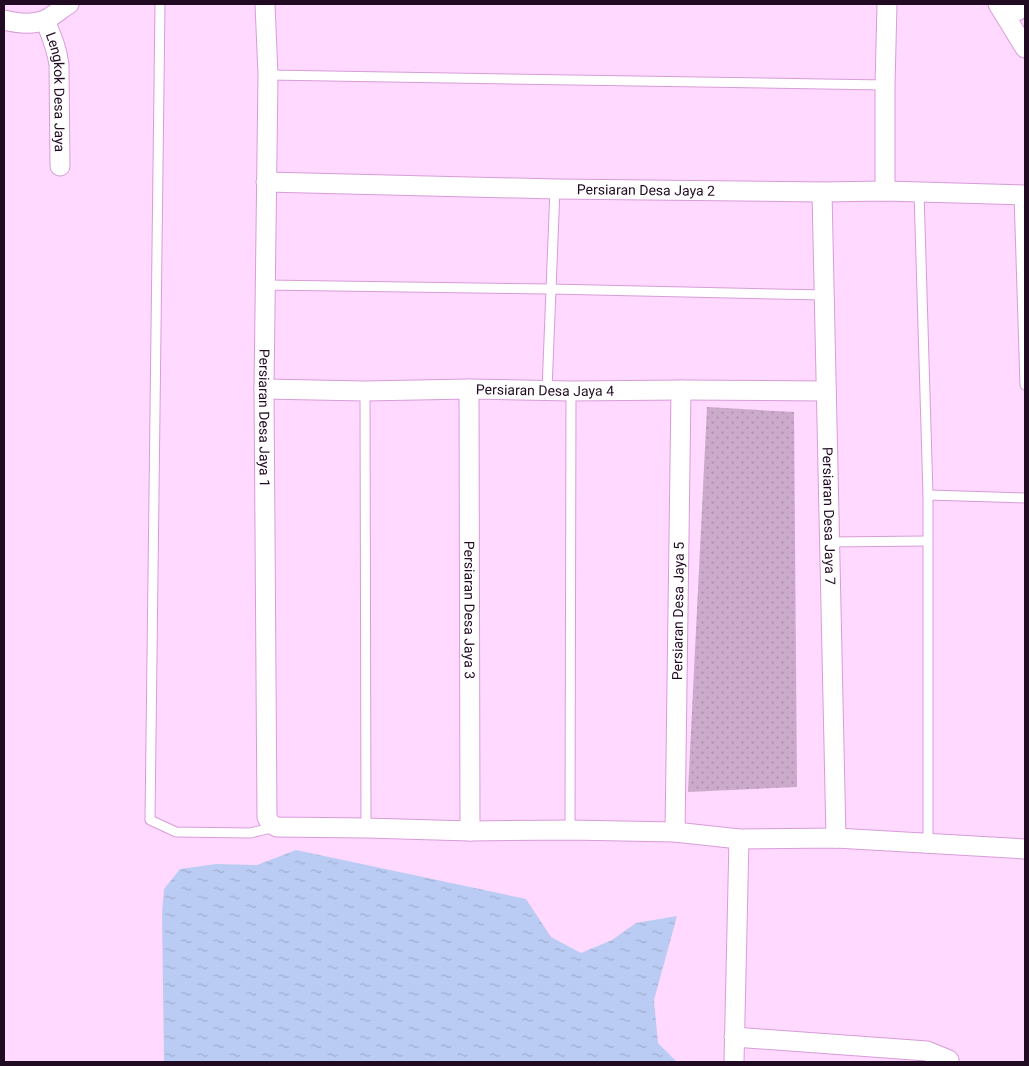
<svg xmlns="http://www.w3.org/2000/svg" width="1029" height="1066" font-family="Roboto,sans-serif">
<style>
.park{fill:url(#park-dots)}
.water{fill:url(#water-ripples)}
.lines{fill:none;stroke-linecap:round;stroke-linejoin:round}
.lane-casing{stroke:#d89cd9;stroke-width:11}
.street-casing{stroke:#d89cd9;stroke-width:21}
.lane{stroke:#fff;stroke-width:9}
.street{stroke:#fff;stroke-width:19}
.labels{text-anchor:middle;dominant-baseline:central;stroke-width:4;stroke-linejoin:round;paint-order:stroke}
.street-label{font-size:14px;fill:#210b22;stroke:#ffd9ff}
</style>
<defs>
<pattern id="park-dots" width="8" height="8" patternUnits="userSpaceOnUse" patternTransform="scale(1.25)"><rect width="8" height="8" fill="#cbaacb"/><path d="M2 2h.1M6 6h.1" fill="none" stroke="#ae91ae" stroke-width="1.8" stroke-linecap="round"/></pattern>
<pattern id="water-ripples" width="26" height="14" patternUnits="userSpaceOnUse" patternTransform="scale(1.25)"><rect width="26" height="14" fill="#baccf3"/><path d="M2 4q2-2 4 0t4 0M15 11q2-2 4 0t4 0" fill="none" stroke="#a0aed0"/></pattern>
</defs>
<rect width="100%" height="100%" fill="#ffd9ff"/>
<!-- park -->
<path class="park" d="M 707,407 L 794,412 L 797,787 L 688,792 Z"/>
<!-- water -->
<path class="water" d="M 296,850 L 526,899 L 551,937 L 581,953 L 612,940 L 636,923 L 677,916 L 654,1000 L 658,1043 L 677,1062 L 164,1062 L 162,913 L 164,889 L 180,869 L 216,864 L 257,865 Z"/>
<g class="lines">
<!-- lane casing -->
<g class="lane-casing">
<g id="lane">
<path d="M 160,4 L 150,820 L 176,832 L 250,833 L 275,827"/>
<path d="M 268,75 L 885,85"/>
<path d="M 919,192 L 928,495 L 928,844"/>
<path d="M 1019,195 L 1025,385"/>
<path d="M 265,285 L 550,289 L 824,295"/>
<path d="M 547,390 L 555,189"/>
<path d="M 365,391 L 366,828"/>
<path d="M 928,495 L 1025,498"/>
<path d="M 829,542 L 927,541"/>
<path d="M 570,830 L 571,391"/>
</g>
</g>
<!-- street casing -->
<g class="street-casing">
<g id="street">
<path id="s1" d="M 265,4 L 268,75 L 264,389 L 267,817 C 269,823 272,825 277,827 L 366,828 L 470,831 L 570,830 L 675,832 L 739,839 L 836,838 L 1025,849"/>
<path d="M 998,4 L 1025,48"/>
<path d="M 1006,16 L 1025,7"/>
<path d="M 4,20 C 16,23 33,25 45,20 C 52,17 62,8 69,4"/>
<path id="s2" d="M 45,20 C 51,35 57,48 59,65 L 60,166"/>
<path id="s3" d="M 266,182 L 555,189 L 822,192 L 885,191 L 1025,195"/>
<path d="M 885,191 L 885,85 L 887,4"/>
<path id="s4" d="M 822,192 L 836,838"/>
<path id="s5" d="M 264,389 L 365,391 L 469,389 L 571,391 L 681,390 L 826,391"/>
<path id="s6" d="M 469,389 L 470,831"/>
<path id="s7" d="M 675,832 L 681,390"/>
<path d="M 734,1037 L 927,1051 L 949,1060"/>
<path d="M 734,1062 L 739,839"/>
</g>
</g>
<!-- lane -->
<use href="#lane" class="lane"/>
<!-- street -->
<use href="#street" class="street"/>
</g>
<g class="labels">
<!-- street labels -->
<g class="street-label">
<text stroke="none"><textPath href="#s2" startOffset="74">Lengkok Desa Jaya</textPath></text>
<text stroke="none"><textPath href="#s3" startOffset="380">Persiaran Desa Jaya 2</textPath></text>
<text stroke="none"><textPath href="#s5" startOffset="281">Persiaran Desa Jaya 4</textPath></text>
<text stroke="none"><textPath href="#s1" startOffset="414">Persiaran Desa Jaya 1</textPath></text>
<text stroke="none"><textPath href="#s4" startOffset="324">Persiaran Desa Jaya 7</textPath></text>
<text stroke="none"><textPath href="#s6" startOffset="221">Persiaran Desa Jaya 3</textPath></text>
<text stroke="none"><textPath href="#s7" startOffset="221">Persiaran Desa Jaya 5</textPath></text>
</g>
</g>
<!-- border -->
<rect width="1029" height="1066" fill="none" stroke="#210b22" stroke-width="10"/>
</svg>
